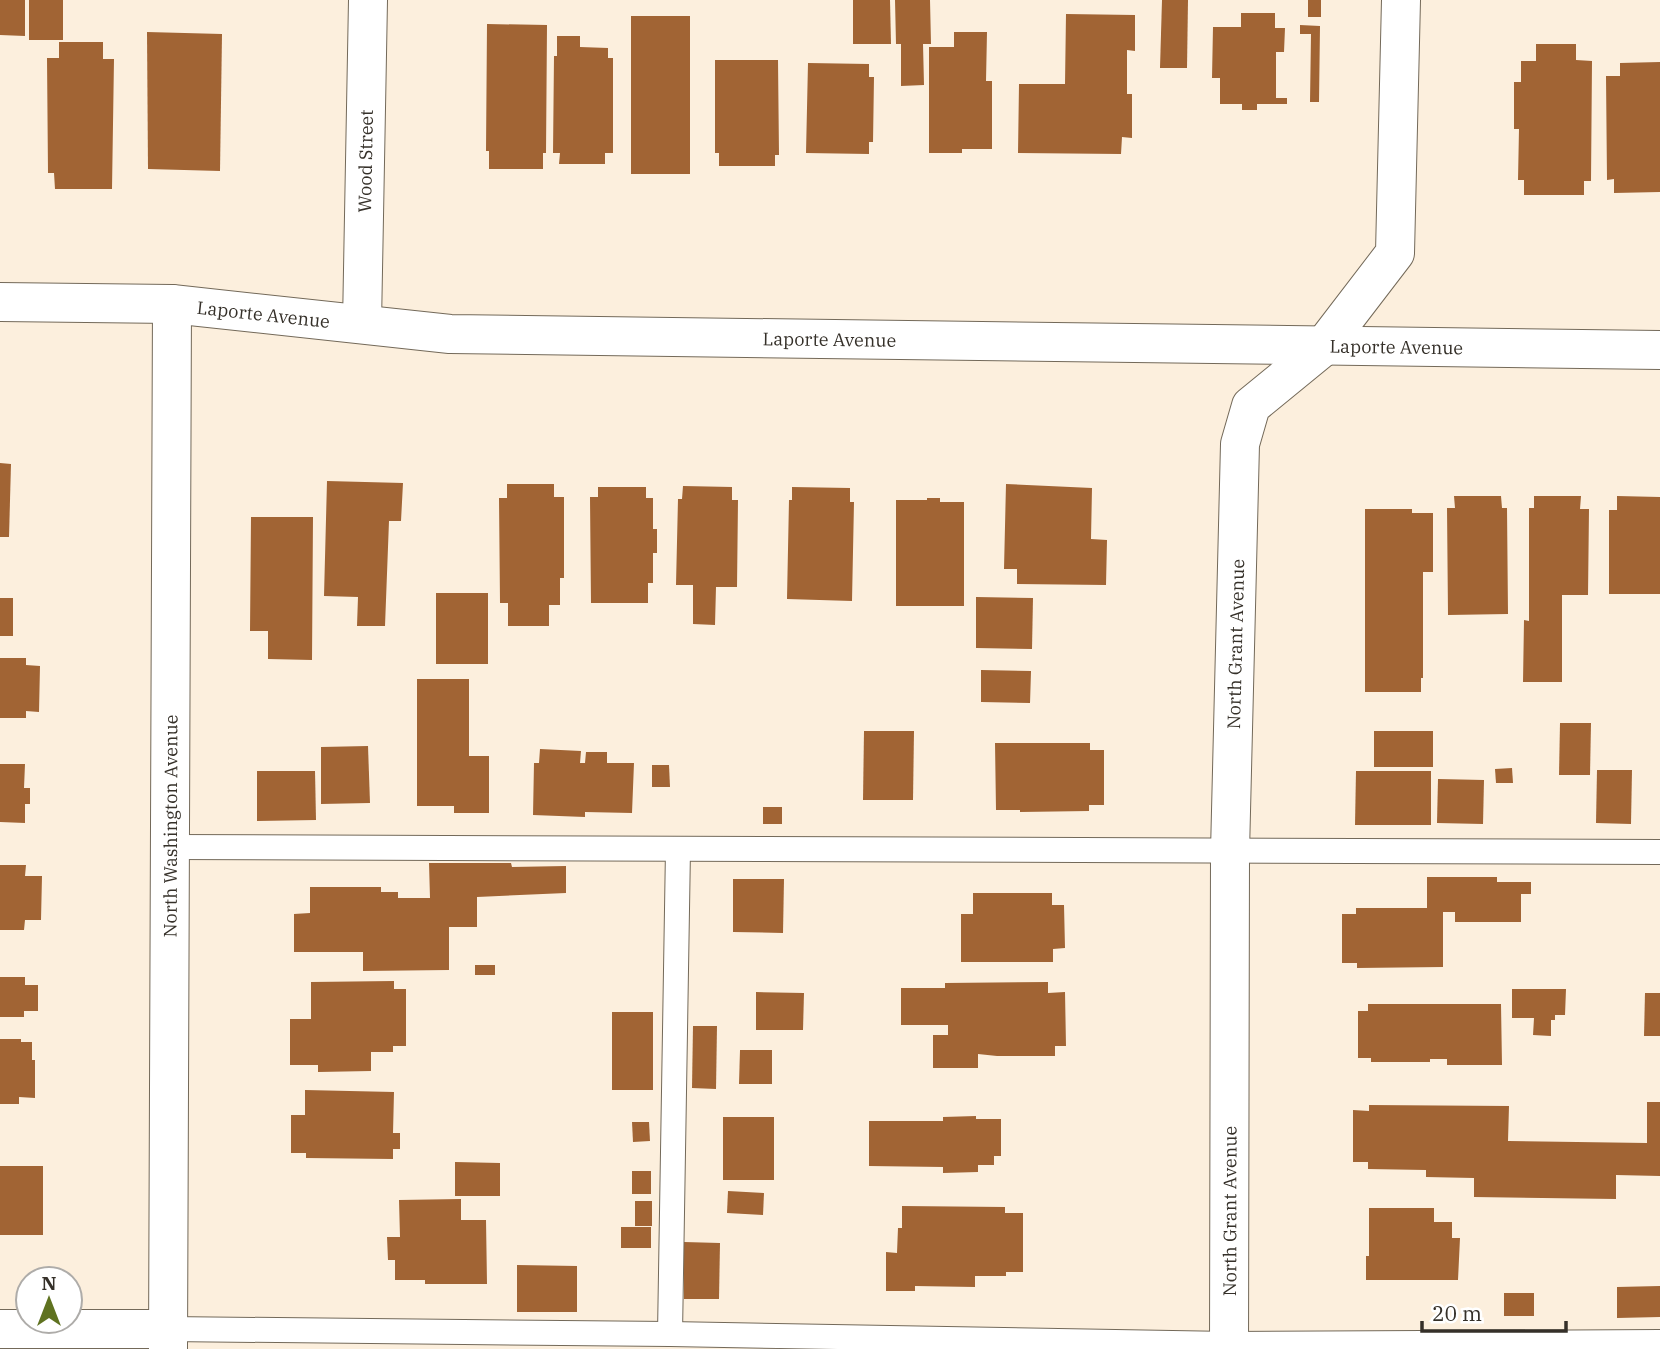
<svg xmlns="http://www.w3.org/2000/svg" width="1660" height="1349" font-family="'IBM Plex Serif',serif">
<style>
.building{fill:#a16434}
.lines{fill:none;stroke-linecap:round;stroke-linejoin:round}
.lane-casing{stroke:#736959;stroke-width:26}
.street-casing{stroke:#736959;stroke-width:40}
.secondary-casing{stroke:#736959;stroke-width:40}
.lane{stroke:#fff;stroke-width:24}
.street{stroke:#fff;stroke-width:38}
.secondary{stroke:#fff;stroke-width:38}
.labels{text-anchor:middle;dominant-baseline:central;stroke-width:7;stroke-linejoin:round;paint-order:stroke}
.street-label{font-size:18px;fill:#353029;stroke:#fff}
</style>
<rect width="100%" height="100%" fill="#fcefdd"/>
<!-- building -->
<g class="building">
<path d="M 0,0 L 25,0 L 25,36 L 0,35 Z"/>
<rect x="29" y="0" width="34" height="40"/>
<path d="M 853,0 L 890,0 L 891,44 L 853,44 Z"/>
<path d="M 895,0 L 930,0 L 931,44 L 923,44 L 924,85 L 901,86 L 901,44 L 896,44 Z"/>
<path d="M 1162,0 L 1188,0 L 1187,68 L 1160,68 Z"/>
<rect x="1308" y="0" width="13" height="17"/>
<path d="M 1241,13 L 1275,13 L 1275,28 L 1285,28 L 1284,52 L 1276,52 L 1276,98 L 1287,98 L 1287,104 L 1257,104 L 1257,110 L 1242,110 L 1242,104 L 1220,104 L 1220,78 L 1212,78 L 1213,27 L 1241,27 Z"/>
<path d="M 1066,14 L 1135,15 L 1135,51 L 1127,50 L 1127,94 L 1132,94 L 1132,138 L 1122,137 L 1121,154 L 1018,153 L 1019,84 L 1065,84 Z"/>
<rect x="631" y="16" width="59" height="158"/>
<path d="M 487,24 L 547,25 L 546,153 L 543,153 L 543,169 L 489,169 L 489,151 L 486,151 Z"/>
<path d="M 1300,25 L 1320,26 L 1319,102 L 1310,102 L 1311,34 L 1300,34 Z"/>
<path d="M 147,32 L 222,34 L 220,171 L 148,169 Z"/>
<path d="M 954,32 L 987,32 L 986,81 L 992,81 L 992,149 L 962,149 L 962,153 L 929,153 L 929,47 L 954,47 Z"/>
<path d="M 557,36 L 580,36 L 580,47 L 608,48 L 608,58 L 613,58 L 613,153 L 605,153 L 605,164 L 559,164 L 560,153 L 553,153 L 554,56 L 557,56 Z"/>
<path d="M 59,42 L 103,42 L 103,59 L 114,59 L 112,189 L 55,189 L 54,173 L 48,173 L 47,58 L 59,58 Z"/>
<path d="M 1536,44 L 1576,44 L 1576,60 L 1592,61 L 1591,181 L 1584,181 L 1584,195 L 1524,195 L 1524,180 L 1518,180 L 1519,129 L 1514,129 L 1514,82 L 1521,82 L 1521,61 L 1536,61 Z"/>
<path d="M 715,60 L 778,60 L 779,155 L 775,155 L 775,166 L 719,166 L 719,153 L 715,153 Z"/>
<path d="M 1660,62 L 1660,192 L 1614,193 L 1614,179 L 1607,180 L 1606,76 L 1620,76 L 1620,63 Z"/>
<path d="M 808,63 L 869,64 L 869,77 L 874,77 L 873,142 L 869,142 L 869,154 L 806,153 Z"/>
<path d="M 0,463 L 11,464 L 9,537 L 0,537 Z"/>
<path d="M 327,481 L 403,483 L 401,521 L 389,521 L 385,626 L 357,626 L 358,597 L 324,596 Z"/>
<path d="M 507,484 L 554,484 L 554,497 L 564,497 L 564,578 L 560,578 L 560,605 L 549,605 L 549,626 L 508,626 L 508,603 L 500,603 L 499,498 L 507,498 Z"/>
<path d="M 1006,484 L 1092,488 L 1091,539 L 1107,540 L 1106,585 L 1017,584 L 1017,569 L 1004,569 Z"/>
<path d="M 683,486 L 732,487 L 732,500 L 738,500 L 737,587 L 716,587 L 715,625 L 693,624 L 693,585 L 676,585 L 678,499 L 682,499 Z"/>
<path d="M 598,487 L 646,487 L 646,498 L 653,498 L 653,529 L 657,529 L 657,553 L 653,553 L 653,583 L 648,583 L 648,603 L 591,603 L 590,497 L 598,497 Z"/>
<path d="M 792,487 L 850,488 L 850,502 L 854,502 L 852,601 L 787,599 L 789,500 L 792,500 Z"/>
<path d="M 1454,496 L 1501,496 L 1502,508 L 1507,508 L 1508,614 L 1448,615 L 1447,508 L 1455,508 Z"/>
<path d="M 1534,496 L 1581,496 L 1580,509 L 1589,509 L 1588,595 L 1562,595 L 1562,682 L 1523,682 L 1524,620 L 1529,621 L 1529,508 L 1534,508 Z"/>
<path d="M 1617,496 L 1660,497 L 1660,594 L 1609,594 L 1609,510 L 1617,510 Z"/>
<path d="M 927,498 L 940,498 L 940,502 L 964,502 L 964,606 L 896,606 L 896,500 L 927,500 Z"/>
<path d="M 1365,509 L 1412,509 L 1412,513 L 1433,513 L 1433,572 L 1423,572 L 1423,678 L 1421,678 L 1421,692 L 1365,692 Z"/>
<path d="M 251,517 L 313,517 L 312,660 L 268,659 L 268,631 L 250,631 Z"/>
<rect x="436" y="593" width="52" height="71"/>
<path d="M 976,597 L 1033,598 L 1032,649 L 976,648 Z"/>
<rect x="0" y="598" width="13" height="38"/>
<path d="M 0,658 L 26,658 L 26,665 L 40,666 L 39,712 L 26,711 L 26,718 L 0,718 Z"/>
<path d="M 981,670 L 1031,671 L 1030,703 L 981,702 Z"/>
<path d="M 417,679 L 469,679 L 469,756 L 489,756 L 489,813 L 454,813 L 454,806 L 417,806 Z"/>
<path d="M 1560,723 L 1591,723 L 1590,775 L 1559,775 Z"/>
<path d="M 864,731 L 914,731 L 913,800 L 863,800 Z"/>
<rect x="1374" y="731" width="59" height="36"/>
<path d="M 995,743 L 1090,743 L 1090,750 L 1104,750 L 1104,805 L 1089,805 L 1089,811 L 1020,812 L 1020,810 L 996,810 Z"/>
<path d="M 368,746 L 370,803 L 321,804 L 321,747 Z"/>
<path d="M 540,749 L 581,751 L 580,763 L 585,763 L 586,752 L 607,752 L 607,763 L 634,763 L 632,813 L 585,812 L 585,817 L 533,815 L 534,763 L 539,763 Z"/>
<path d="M 0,764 L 25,764 L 24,788 L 30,788 L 30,804 L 25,804 L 25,823 L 0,822 Z"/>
<path d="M 652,765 L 669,765 L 670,787 L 652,787 Z"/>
<path d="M 1512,768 L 1513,783 L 1496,783 L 1495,769 Z"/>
<path d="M 1597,770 L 1632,770 L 1631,824 L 1596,823 Z"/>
<path d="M 257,771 L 315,771 L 316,820 L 257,821 Z"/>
<path d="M 1356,771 L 1431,771 L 1431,825 L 1355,825 Z"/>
<path d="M 1438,779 L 1484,780 L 1483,824 L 1437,823 Z"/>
<rect x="763" y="807" width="19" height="17"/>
<path d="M 429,863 L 511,863 L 512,867 L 566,866 L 566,893 L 477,897 L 477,927 L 449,927 L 449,970 L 363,971 L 363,952 L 294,952 L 294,914 L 310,913 L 310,887 L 381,887 L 381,892 L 398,892 L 398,898 L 430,898 Z"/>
<path d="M 0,865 L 26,865 L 25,876 L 42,876 L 41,920 L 25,920 L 24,930 L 0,930 Z"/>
<path d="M 1427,877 L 1497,877 L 1497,882 L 1531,882 L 1531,894 L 1521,894 L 1521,922 L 1455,922 L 1455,912 L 1443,912 L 1443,967 L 1357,968 L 1357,963 L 1342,963 L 1342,914 L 1356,914 L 1356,908 L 1427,908 Z"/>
<path d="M 733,879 L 784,879 L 783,933 L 733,932 Z"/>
<path d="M 973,893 L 1052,893 L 1052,905 L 1064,905 L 1065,948 L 1053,949 L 1053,962 L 961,962 L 961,914 L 973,914 Z"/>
<rect x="475" y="965" width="20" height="10"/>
<path d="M 0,977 L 25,977 L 25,985 L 38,985 L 38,1011 L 24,1011 L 24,1017 L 0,1017 Z"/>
<path d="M 394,981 L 394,989 L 406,989 L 406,1046 L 393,1046 L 393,1052 L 371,1052 L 371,1071 L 318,1072 L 318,1065 L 290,1065 L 290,1019 L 311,1019 L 311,982 Z"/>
<path d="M 1048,982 L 1048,993 L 1065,992 L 1066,1046 L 1055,1046 L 1055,1056 L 997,1056 L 978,1054 L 978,1068 L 933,1068 L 933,1035 L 948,1035 L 948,1025 L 901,1025 L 901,988 L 945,988 L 945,983 Z"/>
<path d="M 1512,989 L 1566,989 L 1565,1015 L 1555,1015 L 1555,1020 L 1551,1020 L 1551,1036 L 1533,1035 L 1534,1018 L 1512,1018 Z"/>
<path d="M 756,992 L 804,993 L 803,1030 L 756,1030 Z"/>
<path d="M 1645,993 L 1660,993 L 1660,1036 L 1644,1036 Z"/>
<path d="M 1368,1004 L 1501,1004 L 1502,1065 L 1447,1065 L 1447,1059 L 1430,1059 L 1430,1062 L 1371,1062 L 1371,1058 L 1358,1058 L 1358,1011 L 1368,1011 Z"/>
<rect x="612" y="1012" width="41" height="78"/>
<path d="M 693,1026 L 717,1026 L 716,1089 L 692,1088 Z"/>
<path d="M 0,1039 L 21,1039 L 21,1042 L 32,1042 L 32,1060 L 35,1060 L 35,1098 L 19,1097 L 19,1104 L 0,1104 Z"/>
<path d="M 740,1050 L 772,1050 L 772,1084 L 739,1084 Z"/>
<path d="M 305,1090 L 394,1092 L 393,1133 L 400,1133 L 400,1149 L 393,1149 L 393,1159 L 306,1158 L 306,1153 L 291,1153 L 291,1115 L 305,1115 Z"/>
<path d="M 1647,1102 L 1660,1102 L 1660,1176 L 1616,1175 L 1616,1199 L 1474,1197 L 1474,1178 L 1426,1177 L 1426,1170 L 1368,1169 L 1368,1162 L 1353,1162 L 1353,1110 L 1369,1111 L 1369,1105 L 1509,1106 L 1508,1141 L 1647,1143 Z"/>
<path d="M 976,1116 L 976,1119 L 1001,1119 L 1001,1156 L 994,1156 L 994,1165 L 978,1165 L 978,1172 L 943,1173 L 943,1167 L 869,1166 L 869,1121 L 943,1121 L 943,1117 Z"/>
<rect x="723" y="1117" width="51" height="63"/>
<path d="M 632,1122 L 649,1122 L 650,1141 L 633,1142 Z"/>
<path d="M 455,1162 L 500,1163 L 500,1196 L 455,1196 Z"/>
<rect x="0" y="1166" width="43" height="69"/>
<rect x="632" y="1171" width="19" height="23"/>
<path d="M 728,1191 L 764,1193 L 763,1215 L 727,1213 Z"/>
<path d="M 461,1199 L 461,1220 L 486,1220 L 487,1284 L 425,1284 L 425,1280 L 395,1280 L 395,1260 L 388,1260 L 387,1237 L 400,1237 L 399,1200 Z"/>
<rect x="635" y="1201" width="17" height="25"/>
<path d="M 902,1206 L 1005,1207 L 1005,1213 L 1023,1213 L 1023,1272 L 1006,1272 L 1006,1276 L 975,1276 L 975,1287 L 915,1286 L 915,1291 L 886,1291 L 886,1252 L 897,1253 L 898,1228 L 902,1228 Z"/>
<path d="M 1369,1208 L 1434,1208 L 1434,1222 L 1452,1222 L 1452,1238 L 1460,1238 L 1458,1280 L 1366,1280 L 1366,1256 L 1369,1256 Z"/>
<rect x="621" y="1227" width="30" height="21"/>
<path d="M 684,1242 L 720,1243 L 719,1299 L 684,1299 Z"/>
<path d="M 517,1265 L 577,1266 L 577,1312 L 517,1312 Z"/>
<path d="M 1660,1286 L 1660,1317 L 1617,1318 L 1617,1287 Z"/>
<rect x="1504" y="1293" width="30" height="23"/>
</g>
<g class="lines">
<!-- lane casing -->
<g class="lane-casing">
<g id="lane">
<path d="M 170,847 L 1660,852"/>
<path d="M 168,1329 L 670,1334 L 1229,1344 L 1660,1342"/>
<path d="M 670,1334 L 678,849"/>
</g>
</g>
<!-- street casing -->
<g class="street-casing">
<g id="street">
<path d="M 0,1329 L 168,1329"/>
<path id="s1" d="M 168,1349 L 172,304"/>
<path id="s2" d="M 1229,1349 L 1230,852 L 1240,444 L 1251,406 L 1323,347 L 1395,253 L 1401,0"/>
</g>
</g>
<!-- secondary casing -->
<g class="secondary-casing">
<g id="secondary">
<path id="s3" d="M 0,302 L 172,304 L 450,334 L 1660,350"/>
<path id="s4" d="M 362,324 L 368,0"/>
</g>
</g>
<!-- lane -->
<use href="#lane" class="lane"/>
<!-- street -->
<use href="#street" class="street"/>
<!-- secondary -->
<use href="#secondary" class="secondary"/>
</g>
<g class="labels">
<!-- street labels -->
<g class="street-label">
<text stroke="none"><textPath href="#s4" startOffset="163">Wood Street</textPath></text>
<text stroke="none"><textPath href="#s3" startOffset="264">Laporte Avenue</textPath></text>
<text stroke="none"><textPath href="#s3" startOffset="831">Laporte Avenue</textPath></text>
<text stroke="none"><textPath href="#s3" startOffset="1398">Laporte Avenue</textPath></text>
<text stroke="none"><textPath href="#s2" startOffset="705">North Grant Avenue</textPath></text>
<text stroke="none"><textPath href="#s1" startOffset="523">North Washington Avenue</textPath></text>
<text stroke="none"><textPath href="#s2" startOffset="138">North Grant Avenue</textPath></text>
</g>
</g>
<!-- north arrow -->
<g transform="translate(49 1300)"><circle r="33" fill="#ffffff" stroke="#aeaca9" stroke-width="2"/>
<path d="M0-5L12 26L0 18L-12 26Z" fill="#5f7220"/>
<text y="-10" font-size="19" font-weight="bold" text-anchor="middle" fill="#353029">N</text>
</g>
<!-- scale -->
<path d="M1422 1321v10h144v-10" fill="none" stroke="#353029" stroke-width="3.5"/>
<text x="1432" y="1321" font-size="21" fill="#353029" stroke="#ffffff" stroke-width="5" paint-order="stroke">20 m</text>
</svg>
